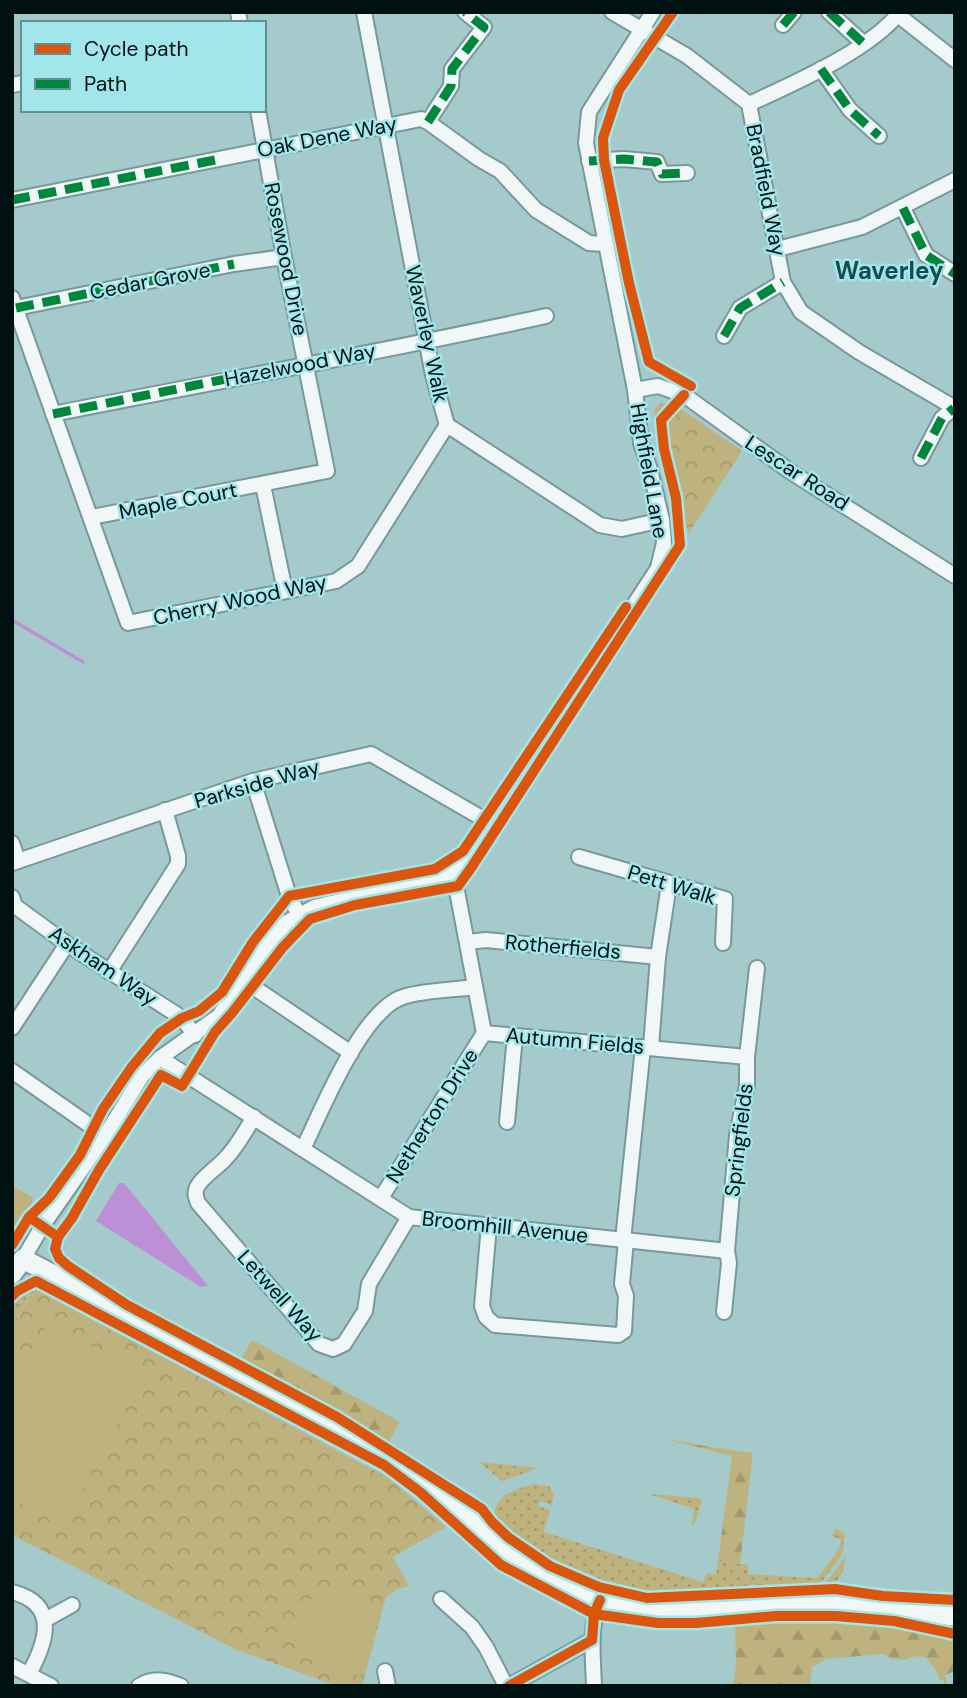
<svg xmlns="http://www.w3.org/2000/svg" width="967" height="1698" font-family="'DM Sans',sans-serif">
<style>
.grass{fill:url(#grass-dots)}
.forest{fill:url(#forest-firs)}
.park{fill:url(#park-crowns)}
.pitch{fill:#beb37e}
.water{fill:#bd8fd6}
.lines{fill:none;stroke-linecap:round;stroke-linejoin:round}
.stream{stroke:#bd8fd6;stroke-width:3.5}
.minor-casing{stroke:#7a989a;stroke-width:18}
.secondary-casing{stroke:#7a989a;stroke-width:23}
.minor{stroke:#f1f7f7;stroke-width:14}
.secondary{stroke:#f1f7f7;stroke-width:19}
.quiet{stroke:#00873e;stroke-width:9;stroke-dasharray:18 9;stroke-linecap:butt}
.cycleway-casing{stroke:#a1e6ea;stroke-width:15}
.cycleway{stroke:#dc550c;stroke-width:10}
.labels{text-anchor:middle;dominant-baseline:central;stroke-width:5;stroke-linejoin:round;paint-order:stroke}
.street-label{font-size:21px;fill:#001112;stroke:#a1e6ea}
.quarter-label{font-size:24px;font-weight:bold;fill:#164c4f;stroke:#a1e6ea}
</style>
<defs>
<pattern id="grass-dots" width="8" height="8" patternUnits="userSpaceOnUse" patternTransform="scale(1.75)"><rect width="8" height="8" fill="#beb37e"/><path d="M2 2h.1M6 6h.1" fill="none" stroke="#a2996c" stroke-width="1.8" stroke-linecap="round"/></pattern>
<pattern id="forest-firs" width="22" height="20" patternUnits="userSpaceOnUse" patternTransform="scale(1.75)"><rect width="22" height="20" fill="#beb37e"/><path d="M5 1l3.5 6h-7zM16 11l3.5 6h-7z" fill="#a2996c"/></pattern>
<pattern id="park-crowns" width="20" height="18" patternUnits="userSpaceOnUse" patternTransform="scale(1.75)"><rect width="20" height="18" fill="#beb37e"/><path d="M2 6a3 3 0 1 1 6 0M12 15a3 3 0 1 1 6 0" fill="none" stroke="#a2996c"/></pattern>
</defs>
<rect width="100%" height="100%" fill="#a4cacc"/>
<!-- grass -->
<g class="grass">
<path d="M 29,1283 L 44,1294 L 29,1294 L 12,1331 L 12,1293 L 17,1286 Z"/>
<path d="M 479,1462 L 539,1468 L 502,1481 Z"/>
<path d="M 534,1484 L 549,1486 L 554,1494 L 552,1505 L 540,1501 L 538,1506 L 550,1510 L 544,1532 L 703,1582 L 707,1573 L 716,1574 L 718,1561 L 748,1565 L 748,1574 L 817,1578 L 839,1549 L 841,1540 L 832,1536 L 835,1528 L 845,1534 L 842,1555 L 816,1589 C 787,1590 759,1590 730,1592 C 706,1594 679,1599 655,1597 C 595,1592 536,1563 493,1521 C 495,1495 509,1491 534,1484 Z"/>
<path d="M 649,1494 L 700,1498 L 702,1501 L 695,1523 L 691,1526 L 694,1509 Z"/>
<path d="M 490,1523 L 519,1548 L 554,1570 L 602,1589 L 651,1601 L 827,1593 L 821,1596 L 684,1605 L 637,1601 L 583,1586 L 522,1555 L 491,1526 Z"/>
<path d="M 846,1556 L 843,1571 L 833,1588 L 822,1588 Z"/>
</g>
<!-- forest -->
<g class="forest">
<path d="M 12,1185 L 33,1198 L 29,1212 L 12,1235 Z"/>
<path d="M 252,1340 L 400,1422 L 389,1441 L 241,1359 Z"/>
<path d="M 664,1439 C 694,1443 723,1450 753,1453 L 740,1564 L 718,1561 L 732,1456 Z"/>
<path d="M 788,1619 L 858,1621 L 955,1640 L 955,1671 L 945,1675 L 948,1686 L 944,1686 L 943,1680 L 939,1680 L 938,1674 L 927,1658 L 916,1656 L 903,1660 L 892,1659 L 883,1654 L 826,1659 L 812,1667 L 810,1686 L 733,1686 L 736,1665 L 735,1623 Z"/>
</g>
<!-- park -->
<g class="park">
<path d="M 661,403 L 674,404 L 742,451 L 689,533 C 675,499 648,444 655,408 Z"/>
<path d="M 30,1294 L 44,1294 L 387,1477 L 446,1527 L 393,1557 L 409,1586 L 398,1589 L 386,1597 L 362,1686 L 337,1686 L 237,1650 L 12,1535 L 12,1331 Z"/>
</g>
<!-- pitch -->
<g class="pitch">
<path d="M 47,1323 L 144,1374 L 63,1526 L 12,1499 L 12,1387 Z"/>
<path d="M 315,1585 L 382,1607 L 360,1676 L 293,1654 Z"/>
</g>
<!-- water -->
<path class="water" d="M 119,1183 L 124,1183 L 208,1286 L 201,1287 L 96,1221 Z"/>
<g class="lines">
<!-- stream -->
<path class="stream" d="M 12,620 L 83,662"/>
<!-- minor casing -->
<g class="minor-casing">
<g id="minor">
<path d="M 238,12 L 240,23"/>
<path d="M 364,12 L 433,375 L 447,425 L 600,525 L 622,529 L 662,520"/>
<path d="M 612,12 L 687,56 L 749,104 L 783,282 L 801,312 L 859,352 L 955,408"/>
<path d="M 829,12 L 863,43"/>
<path d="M 898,15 L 955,60"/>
<path d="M 783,25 L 794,12"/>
<path d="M 821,69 L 850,110 L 879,136"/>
<path d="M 12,85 L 23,83"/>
<path d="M 749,104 C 794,83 869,51 900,12"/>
<path d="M 428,122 L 451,86 L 452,69 L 484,27 L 465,12"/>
<path d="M 589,161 L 624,159 L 657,162 L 662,174 L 687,173"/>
<path d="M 12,200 L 421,119 L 428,122 L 479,159 L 500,171 L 536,210 L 589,243 L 604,244"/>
<path d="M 903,208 L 926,255 L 955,274"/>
<path d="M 778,249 L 862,227 L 955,180"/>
<path d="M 12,298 L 128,623 L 336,581 L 358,566 L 447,425"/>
<path d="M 16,308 L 234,264 L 284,257"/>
<path d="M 724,336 L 740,308 L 783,282"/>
<path d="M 635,390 L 658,386 L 684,395 L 791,472 L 955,576"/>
<path d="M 53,414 C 218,381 383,352 546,316"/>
<path d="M 921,458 L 942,418 L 955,407"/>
<path d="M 263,485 L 285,591"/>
<path d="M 92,517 L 327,471 L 284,257 L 258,110"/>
<path d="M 253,781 L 289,896 L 299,915"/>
<path d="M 12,843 L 18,861"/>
<path d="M 579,857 L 725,899 L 723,943"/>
<path d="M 12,863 L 253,781 L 371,754 L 492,824"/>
<path d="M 453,870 L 484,1033 L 747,1057"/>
<path d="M 12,897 L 15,906 L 67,944 L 182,1018 L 195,1035"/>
<path d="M 468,942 L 486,940 L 658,957"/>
<path d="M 109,972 L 178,864 L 178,856 L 165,810"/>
<path d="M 243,980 L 351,1053"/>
<path d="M 12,1028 L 67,944"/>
<path d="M 651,1047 L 658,957 L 669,884"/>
<path d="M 160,1058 L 409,1217 L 727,1251"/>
<path d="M 12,1071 L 105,1136"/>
<path d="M 254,1117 C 245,1131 237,1147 225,1159 C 217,1168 203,1176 197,1187 C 194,1193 196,1198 198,1203 L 319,1344 L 333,1349 L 344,1344 L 365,1311 L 369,1284 L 409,1217"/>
<path d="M 507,1122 L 515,1036"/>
<path d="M 303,1149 C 322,1110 363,1006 406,996 C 428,990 453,990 475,987"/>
<path d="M 381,1198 L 484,1033"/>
<path d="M 489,1225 L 482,1306 L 486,1317 L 495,1325 L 618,1335 L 624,1331 L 626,1296 L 622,1284 L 626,1240"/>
<path d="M 623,1240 L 643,1047"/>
<path d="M 23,1259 L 43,1225 L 105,1136 L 142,1076 L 160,1058 L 219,1016 L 264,949 L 287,922 L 314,907 L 439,878 C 462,866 476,845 492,824 L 658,568 L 664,543 L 662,520 L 650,470 L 641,443 L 635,390 L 586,143 L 589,112 L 653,12"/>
<path d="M 724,1312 L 729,1263 L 727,1251 L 737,1135 L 747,1085 L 747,1057 L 757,968"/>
<path d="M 12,1592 C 60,1604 46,1643 29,1674"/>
<path d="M 441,1599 L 472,1627 L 486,1647 L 506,1686"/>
<path d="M 45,1620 L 72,1605"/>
<path d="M 12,1666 L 51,1686"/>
<path d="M 385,1671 L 388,1686"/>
<path d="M 139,1686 C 153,1677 167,1680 181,1686"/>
<path d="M 509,1686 L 592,1640"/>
<path d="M 594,1686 C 593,1656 589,1628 600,1600"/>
</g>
</g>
<!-- secondary casing -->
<g class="secondary-casing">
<path id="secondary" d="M 12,1274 L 23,1259 L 272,1389 L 391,1456 L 521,1563 C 569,1591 620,1609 675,1613 L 849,1605 L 955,1616"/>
</g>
<!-- minor -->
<use href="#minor" class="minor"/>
<!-- secondary -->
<use href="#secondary" class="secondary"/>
<!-- quiet -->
<g class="quiet">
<path d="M 829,12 L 863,43"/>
<path d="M 783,25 L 794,12"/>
<path d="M 821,69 L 850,110 L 879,136"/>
<path d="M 428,122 L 451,86 L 452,69 L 484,27 L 465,12"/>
<path d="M 589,161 L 624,159 L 657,162 L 662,174 L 687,173"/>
<path d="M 12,200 L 215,160"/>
<path d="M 903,208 L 926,255 L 955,274"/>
<path d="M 16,308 L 234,264"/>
<path d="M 724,336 L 740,308 L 783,282"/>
<path d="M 53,414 L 246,375"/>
<path d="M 921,458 L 942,418 L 954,408"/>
</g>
<!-- cycleway casing -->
<g class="cycleway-casing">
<g id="cycleway">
<path d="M 673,12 L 619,90 L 603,138 L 604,160 L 629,283 L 649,362 L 691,386"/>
<path d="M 29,1217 L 58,1237 L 55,1249 L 59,1258 L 68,1266 L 127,1305 L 337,1417 L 482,1509 L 492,1522 L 509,1538 L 550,1566 L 599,1587 L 647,1598 L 835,1589 L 883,1596 L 955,1600"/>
<path d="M 58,1237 L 72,1218 L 99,1170 L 161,1075 L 182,1086 L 215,1032 L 232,1013 L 283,947 L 310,919 L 355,905 L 458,886 L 471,868 L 680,545 L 676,498 L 664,449 L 661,420 L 684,395"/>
<path d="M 12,1245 L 29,1217 L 49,1198 L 80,1155 L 103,1109 L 131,1068 L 160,1033 L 182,1018 L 199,1011 L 222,992 L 253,942 L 289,896 L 435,869 L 463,851 L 626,607"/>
<path d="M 12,1296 L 17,1291 L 36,1281 L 384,1465 L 420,1492 L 501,1565 L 594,1614 L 658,1623 L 696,1623 L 776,1616 L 836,1616 L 894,1621 L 955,1634"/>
<path d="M 509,1686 L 592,1640 L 594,1614 L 600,1600"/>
</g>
</g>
<!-- cycleway -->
<use href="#cycleway" class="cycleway"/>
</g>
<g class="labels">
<!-- street labels -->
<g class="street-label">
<text transform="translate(327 137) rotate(-11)">Oak Dene Way</text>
<text transform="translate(766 190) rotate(79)">Bradfield Way</text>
<text transform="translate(286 259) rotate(79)">Rosewood Drive</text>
<text transform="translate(150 281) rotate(-11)">Cedar Grove</text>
<text transform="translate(427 334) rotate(78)">Waverley Walk</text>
<text transform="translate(300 365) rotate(-11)">Hazelwood Way</text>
<text transform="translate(649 471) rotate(80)">Highfield Lane</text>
<text transform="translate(797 473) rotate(33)">Lescar Road</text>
<text transform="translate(178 501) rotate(-11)">Maple Court</text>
<text transform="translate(240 600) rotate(-12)">Cherry Wood Way</text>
<text transform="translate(257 784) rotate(-16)">Parkside Way</text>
<text transform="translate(672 885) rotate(17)">Pett Walk</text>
<text transform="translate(563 947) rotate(5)">Rotherfields</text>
<text transform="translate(103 966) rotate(34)">Askham Way</text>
<text transform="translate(575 1041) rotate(5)">Autumn Fields</text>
<text transform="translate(432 1116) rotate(-58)">Netherton Drive</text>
<text transform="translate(739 1140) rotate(-83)">Springfields</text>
<text transform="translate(505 1227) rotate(6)">Broomhill Avenue</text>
<text transform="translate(280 1296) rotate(48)">Letwell Way</text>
</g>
<!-- quarter labels -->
<g class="quarter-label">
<text x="889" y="270">Waverley</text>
</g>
</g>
<!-- border -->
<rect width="967" height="1698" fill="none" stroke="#001112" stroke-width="28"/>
<!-- legend -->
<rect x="21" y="21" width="245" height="91" fill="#a1e6ea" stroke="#619194" stroke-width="2"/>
<rect x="35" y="44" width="35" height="10" fill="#dc550c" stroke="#619194" stroke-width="2"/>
<text x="84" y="56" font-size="21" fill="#001112">Cycle path</text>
<rect x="35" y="79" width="35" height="10" fill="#00873e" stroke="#619194" stroke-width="2"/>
<text x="84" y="91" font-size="21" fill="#001112">Path</text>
</svg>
